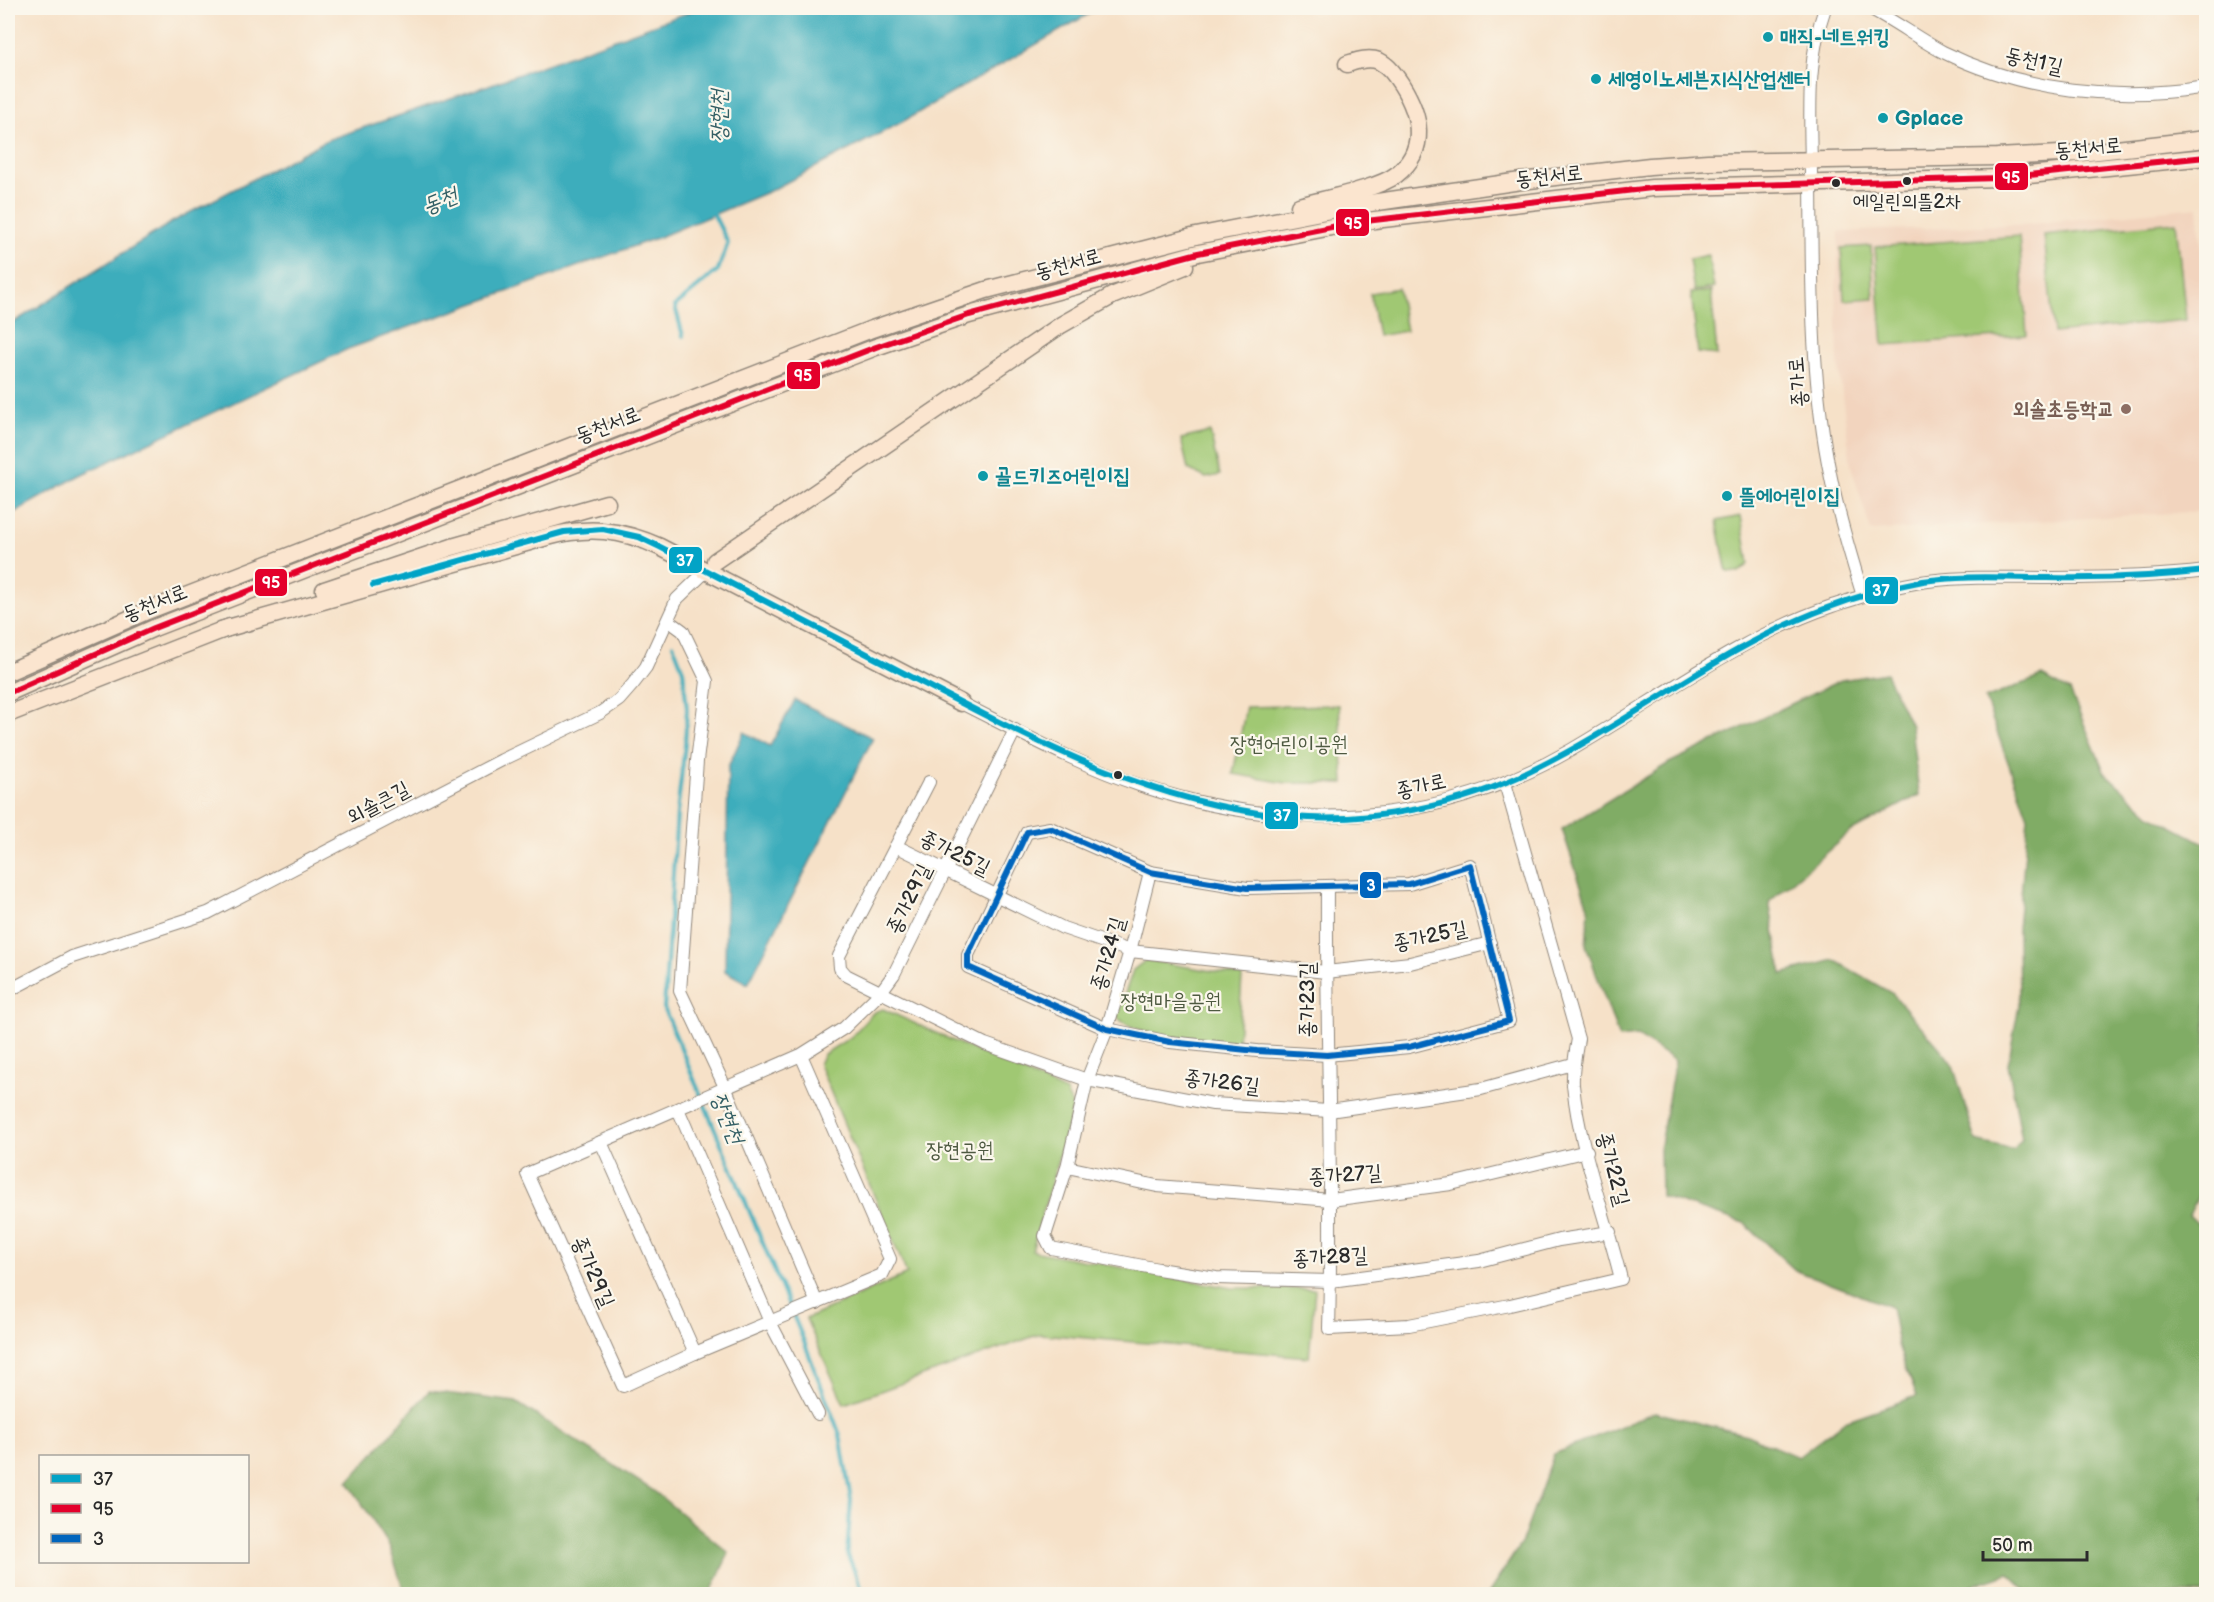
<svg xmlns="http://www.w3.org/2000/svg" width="2214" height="1602" font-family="'Balsamiq Sans','Poor Story',sans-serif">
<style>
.built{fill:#f2d4be}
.green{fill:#a0c873;stroke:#667a4f;stroke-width:1.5}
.forest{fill:#80ac65;stroke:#566c48;stroke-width:1.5}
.water{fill:#3eadbc;stroke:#346c74;stroke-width:1.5}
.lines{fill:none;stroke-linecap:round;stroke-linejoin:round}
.stream{stroke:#3eadbc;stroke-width:4}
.street-casing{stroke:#90867a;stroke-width:14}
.secondary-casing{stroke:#90867a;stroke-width:19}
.street{stroke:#fff;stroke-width:12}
.secondary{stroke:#fbe5cf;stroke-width:16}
.bus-1-casing{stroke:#fbf7ec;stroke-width:10}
.bus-2-casing{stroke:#fbf7ec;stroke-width:10}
.bus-3-casing{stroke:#fbf7ec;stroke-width:10}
.bus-1{stroke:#02a3c6;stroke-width:6}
.bus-2{stroke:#e4002b;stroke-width:6}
.bus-3{stroke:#0065bd;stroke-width:6}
.culture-dot{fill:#0f9aa8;stroke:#fbf7ec;stroke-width:2}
.bus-dot{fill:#2b2b2b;stroke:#fbf7ec;stroke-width:2}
.education-dot{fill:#8d6e63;stroke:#fbf7ec;stroke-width:2}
.labels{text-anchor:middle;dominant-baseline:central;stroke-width:4.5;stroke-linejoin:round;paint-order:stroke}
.bus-label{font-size:20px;fill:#2b2b2b;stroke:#fbf7ec}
.culture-label{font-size:21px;font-weight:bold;fill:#0d838f;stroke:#fbf7ec;text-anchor:start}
.street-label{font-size:21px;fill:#2b2b2b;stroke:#fbf7ec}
.education-label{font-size:21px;font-weight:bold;fill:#785e54;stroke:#fbf7ec;text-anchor:end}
.park-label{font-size:21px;fill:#4e5a41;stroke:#fbf7ec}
.water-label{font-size:22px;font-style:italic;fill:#335f65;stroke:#fbf7ec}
.line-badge{stroke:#fbf7ec;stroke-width:2}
.badge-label{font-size:16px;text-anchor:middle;font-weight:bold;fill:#fff}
</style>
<rect width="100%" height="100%" fill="#fbf7ec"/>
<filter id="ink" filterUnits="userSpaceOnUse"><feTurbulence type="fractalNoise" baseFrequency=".0167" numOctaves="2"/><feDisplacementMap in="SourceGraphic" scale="12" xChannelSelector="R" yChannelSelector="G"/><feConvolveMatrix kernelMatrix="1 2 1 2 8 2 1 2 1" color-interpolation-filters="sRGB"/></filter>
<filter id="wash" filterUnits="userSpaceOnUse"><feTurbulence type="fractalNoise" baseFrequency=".008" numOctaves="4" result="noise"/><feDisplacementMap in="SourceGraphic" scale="24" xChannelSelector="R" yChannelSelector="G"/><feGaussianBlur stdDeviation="1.35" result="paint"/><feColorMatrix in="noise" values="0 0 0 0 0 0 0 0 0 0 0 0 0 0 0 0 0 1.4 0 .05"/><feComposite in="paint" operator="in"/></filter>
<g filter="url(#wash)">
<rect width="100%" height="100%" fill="#f6e1c8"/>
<!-- built -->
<path class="built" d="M 2198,207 L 2206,306 L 2206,511 L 1871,531 L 1851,466 L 1838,361 L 1836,292 L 1839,232 L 2029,224 Z"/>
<!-- green -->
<g class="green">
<path d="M 2176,222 L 2186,320 L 2054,333 L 2044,235 Z"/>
<path d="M 2019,236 L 2027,335 L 1883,345 L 1875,247 Z"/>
<path d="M 1871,246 L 1874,298 L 1844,300 L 1841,248 Z"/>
<path d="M 1708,255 L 1714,288 L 1694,291 L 1689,259 Z"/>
<path d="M 1398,288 L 1406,331 L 1378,336 L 1370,293 Z"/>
<path d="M 1711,291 L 1717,355 L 1698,353 L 1691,293 Z"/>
<path d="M 1210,432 L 1220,475 L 1206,478 L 1188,469 L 1181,439 Z"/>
<path d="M 1741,516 L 1749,564 L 1739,573 L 1728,572 L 1726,568 L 1717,521 Z"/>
<path d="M 1339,705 L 1344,783 L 1286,783 L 1233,774 L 1246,707 Z"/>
<path d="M 1146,960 L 1242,976 L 1238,1044 C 1209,1041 1135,1038 1117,1017 L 1133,970 Z"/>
<path d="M 883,1009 L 1066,1092 L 1073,1107 L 1032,1251 L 1231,1288 L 1315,1289 L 1309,1357 L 1040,1334 L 844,1404 L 806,1319 L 907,1274 L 819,1064 L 824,1054 L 851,1037 L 874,1012 Z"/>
</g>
<!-- forest -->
<g class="forest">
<path d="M 1886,673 L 1911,726 L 1919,795 L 1850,832 L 1769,902 L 1782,974 L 1834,960 L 1893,994 L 1952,1062 L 1976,1141 L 2013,1150 L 2022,1139 L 2008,1064 L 2019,1005 L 2018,929 L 2028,817 L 1985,699 L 2042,676 L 2070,691 L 2105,773 L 2151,815 L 2206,844 L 2206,1180 L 2189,1215 L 2206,1232 L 2206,1594 L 2030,1594 L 2008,1573 L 1948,1594 L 1488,1594 L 1522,1542 L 1554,1454 L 1655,1412 L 1747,1435 L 1798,1457 L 1845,1421 L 1917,1396 L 1899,1349 L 1891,1307 L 1795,1270 L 1744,1223 L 1661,1196 L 1660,1145 L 1675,1061 L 1638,1036 L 1619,1038 L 1586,945 L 1589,910 L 1562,829 L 1669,763 L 1841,680 Z"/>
<path d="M 429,1391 L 516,1402 L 654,1491 L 729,1553 L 710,1594 L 405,1594 L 389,1545 L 348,1482 Z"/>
</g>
<!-- water -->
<g class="water">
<path d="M 700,8 L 1099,8 L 902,122 L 770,191 L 662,236 L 348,349 L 80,475 L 8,516 L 8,326 L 172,222 L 327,140 L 489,85 Z"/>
<path d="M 795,700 L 873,738 L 748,984 L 725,971 L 728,767 L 744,732 L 770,746 Z"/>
</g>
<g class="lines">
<!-- stream -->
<g class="stream">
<path d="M 683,336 L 675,306 L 718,270 L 728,243 L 712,211"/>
<path d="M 673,644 L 683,670 L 687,709 L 685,744 L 677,813 L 664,1008 L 801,1334 L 840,1435 L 851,1500 L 847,1553 L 861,1587"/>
</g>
</g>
</g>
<g filter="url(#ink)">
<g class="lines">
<!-- street casing -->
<g class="street-casing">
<g id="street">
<path d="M 1825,8 C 1805,65 1811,119 1811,178 C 1812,278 1810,379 1831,478 C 1839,518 1851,557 1863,596"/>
<path d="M 1869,8 C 1895,21 1918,39 1943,52 C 2024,92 2118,101 2206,87"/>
<path d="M 668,620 L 683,631 L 707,681 L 697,761 L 680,991 L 725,1087 L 817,1303"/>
<path d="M 961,703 C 1019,732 1079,765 1142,786 C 1287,834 1436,828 1571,750 C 1656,701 1738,638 1832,606 C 1863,596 1895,585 1928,581 C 1970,576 2012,578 2054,578 C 2105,578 2156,577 2206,571"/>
<path d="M 929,782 L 839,956 L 840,968 L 846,975 L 985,1044 L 1087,1080 L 1213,1104 L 1329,1111 L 1481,1089 L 1573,1064"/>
<path d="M 1050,828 L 1150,872 L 1247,888 L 1409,884 L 1470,865 L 1509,1021 L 1409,1047 L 1327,1055 L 1257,1051 L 1170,1042 L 1107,1029 L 968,967 L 968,955 L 1027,832 Z"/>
<path d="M 896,846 L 1063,928 L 1130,951 L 1326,972 L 1410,963 L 1490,943"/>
<path d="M 1150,872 L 1130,951 L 1107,1029 L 1087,1080 L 1067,1167 L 1045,1236 L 1051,1248 L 1158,1269 L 1216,1278 L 1331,1281 L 1479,1261 L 1559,1240 L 1610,1232"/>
<path d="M 1327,888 C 1326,1035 1333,1182 1329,1329 L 1409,1325 L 1510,1305 L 1621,1279 C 1606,1217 1579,1148 1573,1085 C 1572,1070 1575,1055 1578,1039 L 1505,783"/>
<path d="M 8,991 L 72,957 L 208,913 L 502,760 L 600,713 L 619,700 L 633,684 L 646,667 L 677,599 L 705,572"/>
<path d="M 801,1055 L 890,1259 L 882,1275 L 695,1353 L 623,1386 L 527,1174 L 801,1055 L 844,1028 L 880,993 L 894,974 L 1015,730"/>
<path d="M 678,1109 L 771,1324 L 818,1414"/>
<path d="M 601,1142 L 695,1353"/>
<path d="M 1067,1167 L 1157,1186 L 1331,1200 L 1451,1184 L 1587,1151"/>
</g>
</g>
<!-- secondary casing -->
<g class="secondary-casing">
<g id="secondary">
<path d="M 1299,206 C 1323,199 1378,189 1396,175 C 1429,149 1420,114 1401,84 C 1395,75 1389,66 1379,61 C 1368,57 1357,61 1347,64"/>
<path d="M 715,561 L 1061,325 L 1112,296 L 1185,266"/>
<path d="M 324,590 L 452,547 L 607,503"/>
<path d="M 221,630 L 547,537 C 588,526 621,529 660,547 L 961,703"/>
<path d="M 8,672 L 147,611 L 869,330 L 986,290 L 1196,236 L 1357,205 L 1521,181 L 1650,166 L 1708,162 L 1997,157 L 2080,153 L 2206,139"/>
<path d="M 8,693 L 154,628 L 876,347 L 969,315 L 1198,253 L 1357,222 L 1652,188 L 1999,178 L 2206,157"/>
<path d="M 8,714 L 230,627"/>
</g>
</g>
<!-- street -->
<use href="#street" class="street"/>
<!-- secondary -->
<use href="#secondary" class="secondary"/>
<!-- bus-1 casing -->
<g class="bus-1-casing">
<path id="bus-1" d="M 373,585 L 564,532 L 603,529 L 639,537 L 660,547 C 746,591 833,636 919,681 C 1038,743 1157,806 1292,817 C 1373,824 1463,805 1535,769 C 1635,720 1722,647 1827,608 C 1858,596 1891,587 1923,581 C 1964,575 2007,578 2048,578 C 2101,579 2154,577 2206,571"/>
</g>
<!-- bus-2 casing -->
<g class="bus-2-casing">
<path id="bus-2" d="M 8,693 L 154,628 L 876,347 L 969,315 L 1198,253 L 1357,222 L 1652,188 L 1999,178 L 2206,157"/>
</g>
<!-- bus-3 casing -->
<g class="bus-3-casing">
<path id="bus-3" d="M 1050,828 L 1150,872 L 1247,888 L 1409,884 L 1470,865 L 1509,1021 L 1409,1047 L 1327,1055 L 1257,1051 L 1170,1042 L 1107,1029 L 968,967 L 968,955 L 1027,832 Z"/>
</g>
<!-- bus-1 -->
<use href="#bus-1" class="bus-1"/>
<!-- bus-2 -->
<use href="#bus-2" class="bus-2"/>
<!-- bus-3 -->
<use href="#bus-3" class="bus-3"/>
</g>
</g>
<!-- markers -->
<g class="culture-dot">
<circle cx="1768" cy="37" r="6"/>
<circle cx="1596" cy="79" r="6"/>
<circle cx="1883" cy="118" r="6"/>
<circle cx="983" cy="476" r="6"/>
<circle cx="1727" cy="496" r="6"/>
</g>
<g class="bus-dot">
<circle cx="1907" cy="181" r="5"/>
<circle cx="1836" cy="183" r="5"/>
<circle cx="1118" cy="775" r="5"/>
</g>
<circle class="education-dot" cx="2126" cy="409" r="6"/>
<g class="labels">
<!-- bus labels -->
<g class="bus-label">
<text x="1907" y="202">에일린의뜰2차</text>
</g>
<!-- culture labels -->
<g class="culture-label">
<text x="1780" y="37">매직-네트워킹</text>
<text x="1608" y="79">세영이노세븐지식산업센터</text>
<text x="1895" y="118">Gplace</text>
<text x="995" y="476">골드키즈어린이집</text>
<text x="1739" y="496">뜰에어린이집</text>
</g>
<!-- street labels -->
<g class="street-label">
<text transform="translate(2034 61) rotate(13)">동천1길</text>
<text transform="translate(2088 148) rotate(-5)">동천서로</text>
<text transform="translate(1549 176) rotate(-6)">동천서로</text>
<text transform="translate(1068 264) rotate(-15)">동천서로</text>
<text transform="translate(1798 382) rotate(-95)">종가로</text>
<text transform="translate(608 425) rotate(-21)">동천서로</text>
<text transform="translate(155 603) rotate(-22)">동천서로</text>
<text transform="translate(1421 786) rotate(-13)">종가로</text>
<text transform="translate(378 803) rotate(-28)">외솔큰길</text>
<text transform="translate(955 853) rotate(26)">종가25길</text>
<text transform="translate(909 899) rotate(-64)">종가29길</text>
<text transform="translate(1430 936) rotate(-12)">종가25길</text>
<text transform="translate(1108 954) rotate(-74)">종가24길</text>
<text transform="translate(1307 1000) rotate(-90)">종가23길</text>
<text transform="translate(1222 1082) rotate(7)">종가26길</text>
<text transform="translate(1613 1169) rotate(75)">종가22길</text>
<text transform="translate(1345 1175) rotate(-4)">종가27길</text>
<text transform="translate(1330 1257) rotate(-3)">종가28길</text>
<text transform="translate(593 1272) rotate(66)">종가29길</text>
</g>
<!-- education labels -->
<g class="education-label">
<text x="2114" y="409">외솔초등학교</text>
</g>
<!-- park labels -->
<g class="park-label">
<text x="1289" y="744">장현어린이공원</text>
<text x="1171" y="1001">장현마을공원</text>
<text x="960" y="1150">장현공원</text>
</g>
<!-- water labels -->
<g class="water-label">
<text transform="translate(719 116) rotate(-90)">장현천</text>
<text transform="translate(440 201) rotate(-22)">동천</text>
<text transform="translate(727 1118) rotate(68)">장현천</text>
</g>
</g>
<g class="line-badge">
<rect x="1994" y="162" width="35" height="29" rx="6" fill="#e4002b"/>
<rect x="1335" y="208" width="35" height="29" rx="6" fill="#e4002b"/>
<rect x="786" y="361" width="35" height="29" rx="6" fill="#e4002b"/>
<rect x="668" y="546" width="35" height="28" rx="6" fill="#02a3c6"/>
<rect x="254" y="568" width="34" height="29" rx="6" fill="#e4002b"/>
<rect x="1864" y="576" width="35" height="29" rx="6" fill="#02a3c6"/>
<rect x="1264" y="801" width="35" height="29" rx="6" fill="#02a3c6"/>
<rect x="1359" y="871" width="23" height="28" rx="6" fill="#0065bd"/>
</g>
<g class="badge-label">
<text x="2011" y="183">95</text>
<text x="1353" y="229">95</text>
<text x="803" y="381">95</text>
<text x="685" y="566">37</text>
<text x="271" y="588">95</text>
<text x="1881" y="596">37</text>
<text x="1282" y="821">37</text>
<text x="1371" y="891">3</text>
</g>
<!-- margin -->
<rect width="2214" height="1602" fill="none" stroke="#fbf7ec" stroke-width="30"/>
<!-- legend -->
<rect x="39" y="1455" width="210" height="108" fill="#fbf7ec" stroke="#a8a59f" stroke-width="1.5"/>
<rect x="51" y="1474" width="30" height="9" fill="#02a3c6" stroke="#a8a59f" stroke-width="1.5"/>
<text x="93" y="1485" font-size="18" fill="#2b2b2b">37</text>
<rect x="51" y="1504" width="30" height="9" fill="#e4002b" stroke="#a8a59f" stroke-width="1.5"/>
<text x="93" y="1515" font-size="18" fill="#2b2b2b">95</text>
<rect x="51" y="1534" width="30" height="9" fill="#0065bd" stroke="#a8a59f" stroke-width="1.5"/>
<text x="93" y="1545" font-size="18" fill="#2b2b2b">3</text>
<!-- scale -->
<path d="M1983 1551v9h104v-9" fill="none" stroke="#2b2b2b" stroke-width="3"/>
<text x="1992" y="1551" font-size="18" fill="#2b2b2b" stroke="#fbf7ec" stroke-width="4.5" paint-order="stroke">50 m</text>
</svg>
